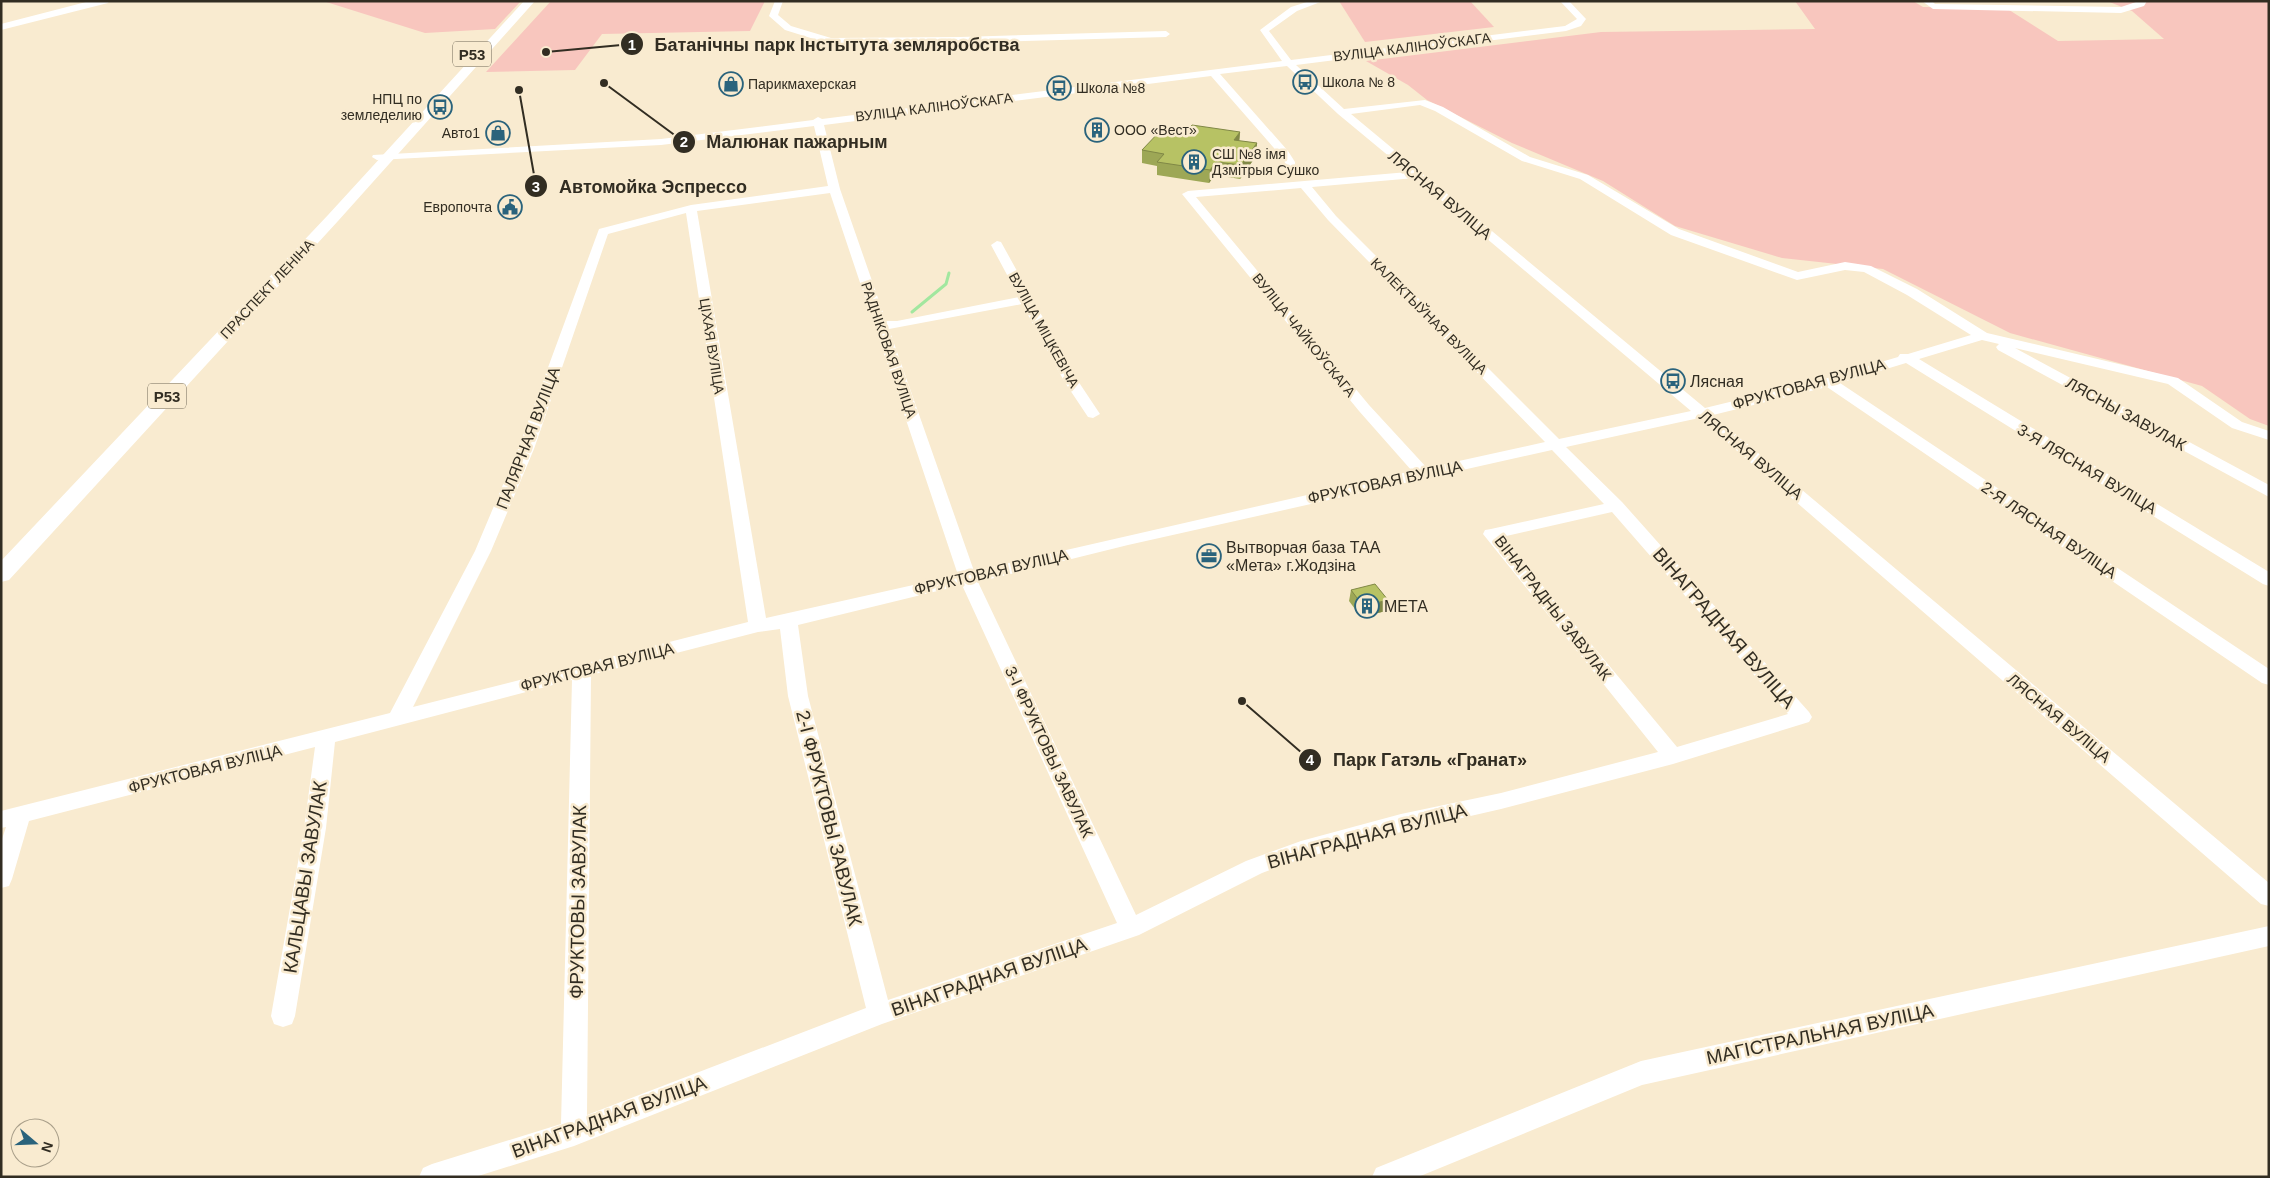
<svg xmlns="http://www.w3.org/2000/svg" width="2270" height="1178" font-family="Helvetica,sans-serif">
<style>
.green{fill:#f8c6be}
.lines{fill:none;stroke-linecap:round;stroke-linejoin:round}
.stream{stroke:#a2e79f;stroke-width:3}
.minor{fill:#fff;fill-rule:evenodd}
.major{fill:#fff;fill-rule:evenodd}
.wall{fill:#9da756}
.shaded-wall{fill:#808846}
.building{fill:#b7c264;stroke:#808846}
.labels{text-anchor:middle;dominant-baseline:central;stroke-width:5;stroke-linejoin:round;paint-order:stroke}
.far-street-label{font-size:14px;fill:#322d22;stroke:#f9ebd0}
.far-poi-label{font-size:14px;fill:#322d22;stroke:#f9ebd0;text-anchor:start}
.shield{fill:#f9ebd0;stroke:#6e6656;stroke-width:1}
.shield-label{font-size:15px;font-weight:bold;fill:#322d22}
.street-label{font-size:16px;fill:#322d22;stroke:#f9ebd0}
.poi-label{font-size:16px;fill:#322d22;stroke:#f9ebd0;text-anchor:start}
.near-street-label{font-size:19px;fill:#322d22;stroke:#f9ebd0}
.leader{fill:none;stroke:#322d22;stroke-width:2}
.callout-dot{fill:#322d22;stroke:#f9ebd0;stroke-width:2}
.mark-label{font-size:15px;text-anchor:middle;font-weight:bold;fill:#fff}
.callout-label{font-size:18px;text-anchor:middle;font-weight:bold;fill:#322d22;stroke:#f9ebd0;stroke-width:5;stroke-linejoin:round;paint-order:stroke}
</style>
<rect width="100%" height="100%" fill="#f9ebd0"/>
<!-- green -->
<g class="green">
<path d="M 323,1 L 521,1 L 495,29 L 425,33 Z"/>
<path d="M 551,1 L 765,1 L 750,31 L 602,34 L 575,70 L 486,72 Z"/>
<path d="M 1339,1 L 1470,1 L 1494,27 L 1365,42 Z"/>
<path d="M 1795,1 L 1913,1 L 1923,7 L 2006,8 L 2058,41 L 2164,39 L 2132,11 L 2107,1 L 2269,1 L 2269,426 L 2250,419 L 2202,386 L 2010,333 L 1883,269 L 1782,258 L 1675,226 L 1603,181 L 1512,143 L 1427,100 L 1408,85 L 1366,61 L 1601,32 L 1815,29 Z"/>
</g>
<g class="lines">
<!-- stream -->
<path class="stream" d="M 912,312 L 946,284 L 949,273"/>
<!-- minor -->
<g class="minor">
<path d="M 775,1 L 783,1 L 778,15 L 791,26 L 831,38 L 960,37 L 1166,31 L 1170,34 L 1166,37 L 960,43 L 830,44 L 785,30 L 769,16 Z"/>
<path d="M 1310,1 L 1323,1 L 1297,11 L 1269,31 L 1291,60 L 1565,26 L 1577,19 L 1560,1 L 1569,1 L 1586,19 L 1581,26 L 1566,31 L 1296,65 L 1344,109 L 1425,100 L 1443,107 L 1530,157 L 1588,175 L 1679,229 L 1798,272 L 1845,262 L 1871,266 L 1917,289 L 1987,333 L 2178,378 L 2242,422 L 2269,431 L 2269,440 L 2232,428 L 2168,384 L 2015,348 L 2269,485 L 2269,497 L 1998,350 L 1996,347 L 1999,344 L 1982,340 L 1919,359 L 2269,572 L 2269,586 L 2263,584 L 1906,363 L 1840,383 L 2269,669 L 2269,685 L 2262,683 L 1827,387 L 1713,415 L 2269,883 L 2269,906 L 2261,904 L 1699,418 L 1566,447 L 1622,502 L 1809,712 L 1812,717 L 1809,722 L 1673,764 L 1501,809 L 1401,832 L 1303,858 L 1262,873 L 1139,935 L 882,1024 L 574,1146 L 475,1177 L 419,1177 L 423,1168 L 432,1164 L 561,1124 L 572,680 L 335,742 L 326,828 L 295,1016 L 292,1024 L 283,1027 L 274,1024 L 271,1016 L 304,828 L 315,747 L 29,821 L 12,879 L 9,886 L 1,888 L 1,842 L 6,827 L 1,828 L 1,811 L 390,713 L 475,551 L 518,449 L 599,229 L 691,205 L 828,186 L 814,126 L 661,145 L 377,160 L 372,157 L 373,155 L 661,139 L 813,120 L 818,117 L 822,119 L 1282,61 L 1260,30 L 1291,7 ZM 1287,66 L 1338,114 L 1408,172 L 1188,191 L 1182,194 L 1359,411 L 1412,471 L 974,571 L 889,329 L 1022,304 L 1064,381 L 1088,417 L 1093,418 L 1100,414 L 1078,381 L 1001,242 L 997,241 L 991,245 L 1019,297 L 897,321 L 886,321 L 840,189 L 824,125 L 1211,76 L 1280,155 L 1285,162 L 1283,170 L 1289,173 L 1295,170 L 1295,162 L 1288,151 L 1220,74 ZM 1420,105 L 1435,111 L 1522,161 L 1580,179 L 1671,235 L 1797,280 L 1845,270 L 1864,272 L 1907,295 L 1971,335 L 1908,354 L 1900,354 L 1898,357 L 1824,379 L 1705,408 L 1351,114 ZM 1415,178 L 1691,411 L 1559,439 L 1336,216 L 1312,187 ZM 1301,188 L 1328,220 L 1545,442 L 1427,468 L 1369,405 L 1196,197 ZM 830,193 L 958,575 L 766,618 L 697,211 ZM 686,213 L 748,622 L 413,707 L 491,551 L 534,449 L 608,234 ZM 1552,450 L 1604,504 L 1491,529 L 1485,530 L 1483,534 L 1658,752 L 1501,793 L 1401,814 L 1301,841 L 1246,861 L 1136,915 L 978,582 L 1128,545 ZM 1612,512 L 1788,714 L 1677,747 L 1502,537 ZM 962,585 L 1117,923 L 888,1000 L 808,696 L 798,625 ZM 780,629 L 788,696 L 866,1008 L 587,1115 L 591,675 L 758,632 Z"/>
<path d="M 1922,1 L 1932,1 L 1935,4 L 2121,7 L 2139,1 L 2147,1 L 2144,6 L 2121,13 L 1933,9 Z"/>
<path d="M 2269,926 L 2269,946 L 1642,1085 L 1418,1177 L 1372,1177 L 1376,1168 L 1641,1061 Z"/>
</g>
<!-- major -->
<g class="major">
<path d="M 90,1 L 109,1 L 108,3 L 1,30 L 1,24 Z"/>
<path d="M 524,1 L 535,1 L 338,221 L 9,580 L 1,582 L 1,561 L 328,215 Z"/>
</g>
</g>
<!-- wall -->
<g class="wall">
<path d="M 1186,132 L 1240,132 L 1239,141 L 1257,143 L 1256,156 L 1240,179 L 1215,175 L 1209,183 L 1157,175 L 1157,166 L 1142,163 L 1142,150 Z"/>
<path d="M 1351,590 L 1386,611 L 1361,617 L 1349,601 Z"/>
</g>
<!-- shaded-wall -->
<g class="shaded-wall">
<path d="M 1240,132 L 1239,145 L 1234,140 Z"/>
<path d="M 1257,143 L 1256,156 L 1240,179 L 1241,165 Z"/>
<path d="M 1216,162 L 1215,175 L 1209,183 L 1210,170 Z"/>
<path d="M 1388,600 L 1386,611 L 1361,617 L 1363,606 Z"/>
</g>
<!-- building -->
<g class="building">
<path d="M 1192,125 L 1240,132 L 1234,140 L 1257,143 L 1241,165 L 1216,162 L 1210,170 L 1157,162 L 1164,154 L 1142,150 L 1162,129 L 1186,132 Z"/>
<path d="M 1375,584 L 1388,600 L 1363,606 L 1351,590 Z"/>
</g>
<!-- icons -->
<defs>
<g id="bus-ring" transform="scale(1.25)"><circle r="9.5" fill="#f9ebd0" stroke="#2a637c" stroke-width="1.5"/><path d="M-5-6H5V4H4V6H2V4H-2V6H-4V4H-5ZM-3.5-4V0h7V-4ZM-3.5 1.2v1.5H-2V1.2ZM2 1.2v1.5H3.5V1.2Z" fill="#2a637c"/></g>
<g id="shop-ring" transform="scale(1.25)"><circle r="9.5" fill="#f9ebd0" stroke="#2a637c" stroke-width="1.5"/><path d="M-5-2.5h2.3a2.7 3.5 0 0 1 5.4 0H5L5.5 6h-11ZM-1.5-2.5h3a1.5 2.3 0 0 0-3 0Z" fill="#2a637c"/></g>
<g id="building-ring" transform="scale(1.25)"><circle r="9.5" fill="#f9ebd0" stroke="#2a637c" stroke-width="1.5"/><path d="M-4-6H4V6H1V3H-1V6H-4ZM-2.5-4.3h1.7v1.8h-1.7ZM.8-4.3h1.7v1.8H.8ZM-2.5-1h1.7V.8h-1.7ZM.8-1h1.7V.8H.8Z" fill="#2a637c"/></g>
<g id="civic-ring" transform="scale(1.25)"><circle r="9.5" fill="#f9ebd0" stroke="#2a637c" stroke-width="1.5"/><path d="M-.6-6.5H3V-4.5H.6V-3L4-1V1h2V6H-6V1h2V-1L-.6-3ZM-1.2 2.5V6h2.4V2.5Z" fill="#2a637c"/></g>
<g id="office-ring" transform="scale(1.25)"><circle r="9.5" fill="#f9ebd0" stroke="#2a637c" stroke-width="1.5"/><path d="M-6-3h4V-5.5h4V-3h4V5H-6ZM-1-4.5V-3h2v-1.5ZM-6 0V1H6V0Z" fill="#2a637c"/></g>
</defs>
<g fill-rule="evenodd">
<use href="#bus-ring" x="1305" y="82"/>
<use href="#shop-ring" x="731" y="84"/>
<use href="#bus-ring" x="1059" y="88"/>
<use href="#bus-ring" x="440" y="107"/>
<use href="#building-ring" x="1097" y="130"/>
<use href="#shop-ring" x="498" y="133"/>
<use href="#building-ring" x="1194" y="162"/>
<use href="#civic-ring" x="510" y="207"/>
<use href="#bus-ring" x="1673" y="381"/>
<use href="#office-ring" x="1209" y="556"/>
<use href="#building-ring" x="1367" y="606"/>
</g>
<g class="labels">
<!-- far-street labels -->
<g class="far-street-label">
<text transform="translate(1412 47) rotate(-7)">ВУЛІЦА КАЛІНОЎСКАГА</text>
<text transform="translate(934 107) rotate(-7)">ВУЛІЦА КАЛІНОЎСКАГА</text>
<text transform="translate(267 289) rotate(-47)">ПРАСПЕКТ ЛЕНІНА</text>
<text transform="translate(1429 316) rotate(45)">КАЛЕКТЫЎНАЯ ВУЛІЦА</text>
<text transform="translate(1044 330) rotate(61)">ВУЛІЦА МІЦКЕВІЧА</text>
<text transform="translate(1304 335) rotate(51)">ВУЛІЦА ЧАЙКОЎСКАГА</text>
<text transform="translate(712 346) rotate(81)">ЦІХАЯ ВУЛІЦА</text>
<text transform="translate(889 350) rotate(71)">РАДНІКОВАЯ ВУЛІЦА</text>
</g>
<!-- far-poi labels -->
<g class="far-poi-label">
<text x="1322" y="82">Школа № 8</text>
<text x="748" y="84">Парикмахерская</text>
<text x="1076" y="88">Школа №8</text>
<text x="422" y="99" text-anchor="end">НПЦ по<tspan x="422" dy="16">земледелию</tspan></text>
<text x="1114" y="130">ООО «Вест»</text>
<text x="480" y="133" text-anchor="end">Авто1</text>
<text x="1212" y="154">СШ №8 імя<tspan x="1212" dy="16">Дзмітрыя Сушко</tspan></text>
<text x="492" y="207" text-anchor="end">Европочта</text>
</g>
<!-- shield labels -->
<g class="shield">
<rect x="453" y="41.5" width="38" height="25" rx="4"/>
<rect x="148" y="383.5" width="38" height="25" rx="4"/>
</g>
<g class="shield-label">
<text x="472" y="54">Р53</text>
<text x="167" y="396">Р53</text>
</g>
<!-- street labels -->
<g class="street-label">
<text transform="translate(1440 195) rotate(40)">ЛЯСНАЯ ВУЛІЦА</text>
<text transform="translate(1809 384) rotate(-15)">ФРУКТОВАЯ ВУЛІЦА</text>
<text transform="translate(2126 414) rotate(29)">ЛЯСНЫ ЗАВУЛАК</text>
<text transform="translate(528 438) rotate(-69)">ПАЛЯРНАЯ ВУЛІЦА</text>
<text transform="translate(1751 455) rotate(40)">ЛЯСНАЯ ВУЛІЦА</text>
<text transform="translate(2087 469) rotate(31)">3-Я ЛЯСНАЯ ВУЛІЦА</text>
<text transform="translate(1385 482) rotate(-12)">ФРУКТОВАЯ ВУЛІЦА</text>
<text transform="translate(2049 530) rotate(34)">2-Я ЛЯСНАЯ ВУЛІЦА</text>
<text transform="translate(991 572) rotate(-13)">ФРУКТОВАЯ ВУЛІЦА</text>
<text transform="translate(1553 608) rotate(52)">ВІНАГРАДНЫ ЗАВУЛАК</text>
<text transform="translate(597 667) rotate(-14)">ФРУКТОВАЯ ВУЛІЦА</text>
<text transform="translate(2059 718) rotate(40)">ЛЯСНАЯ ВУЛІЦА</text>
<text transform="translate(1049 752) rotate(65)">3-І ФРУКТОВЫ ЗАВУЛАК</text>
<text transform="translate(205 769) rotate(-14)">ФРУКТОВАЯ ВУЛІЦА</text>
</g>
<!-- poi labels -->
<g class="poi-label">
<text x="1690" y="381">Лясная</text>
<text x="1226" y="547">Вытворчая база ТАА<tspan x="1226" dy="18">«Мета» г.Жодзіна</tspan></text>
<text x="1384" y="606">МЕТА</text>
</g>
<!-- near-street labels -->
<g class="near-street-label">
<text transform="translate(1724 628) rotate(49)">ВІНАГРАДНАЯ ВУЛІЦА</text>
<text transform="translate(829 818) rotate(76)">2-І ФРУКТОВЫ ЗАВУЛАК</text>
<text transform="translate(1367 836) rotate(-15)">ВІНАГРАДНАЯ ВУЛІЦА</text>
<text transform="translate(305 877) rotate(-81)">КАЛЬЦАВЫ ЗАВУЛАК</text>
<text transform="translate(578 902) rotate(-89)">ФРУКТОВЫ ЗАВУЛАК</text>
<text transform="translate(989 977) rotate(-19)">ВІНАГРАДНАЯ ВУЛІЦА</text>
<text transform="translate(1820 1034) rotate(-12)">МАГІСТРАЛЬНАЯ ВУЛІЦА</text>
<text transform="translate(609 1117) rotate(-20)">ВІНАГРАДНАЯ ВУЛІЦА</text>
</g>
</g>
<!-- callouts -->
<path class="leader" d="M546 52L632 44M604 83L684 142M519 90L536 186M1242 701L1310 760"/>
<g class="callout-dot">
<circle cx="546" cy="52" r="5"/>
<circle cx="604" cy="83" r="5"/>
<circle cx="519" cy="90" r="5"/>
<circle cx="1242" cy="701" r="5"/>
<circle cx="632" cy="44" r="12"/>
<circle cx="684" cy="142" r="12"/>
<circle cx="536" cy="186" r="12"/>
<circle cx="1310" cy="760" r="12"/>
</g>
<g class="mark-label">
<text x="632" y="50">1</text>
<text x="684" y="147">2</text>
<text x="536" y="192">3</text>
<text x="1310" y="765">4</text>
</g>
<g class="callout-label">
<text x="837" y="51">Батанічны парк Інстытута земляробства</text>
<text x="797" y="148">Малюнак пажарным</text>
<text x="653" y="193">Автомойка Эспрессо</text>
<text x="1430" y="766">Парк Гатэль «Гранат»</text>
</g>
<!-- border -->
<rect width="2270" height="1178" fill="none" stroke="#322d22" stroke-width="5"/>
<!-- north arrow -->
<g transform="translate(35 1143) rotate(109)"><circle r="24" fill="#f9ebd0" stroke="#a99f8a"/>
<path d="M0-4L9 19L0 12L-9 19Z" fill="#2a637c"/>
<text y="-8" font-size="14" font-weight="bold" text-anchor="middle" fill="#322d22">N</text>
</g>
</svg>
